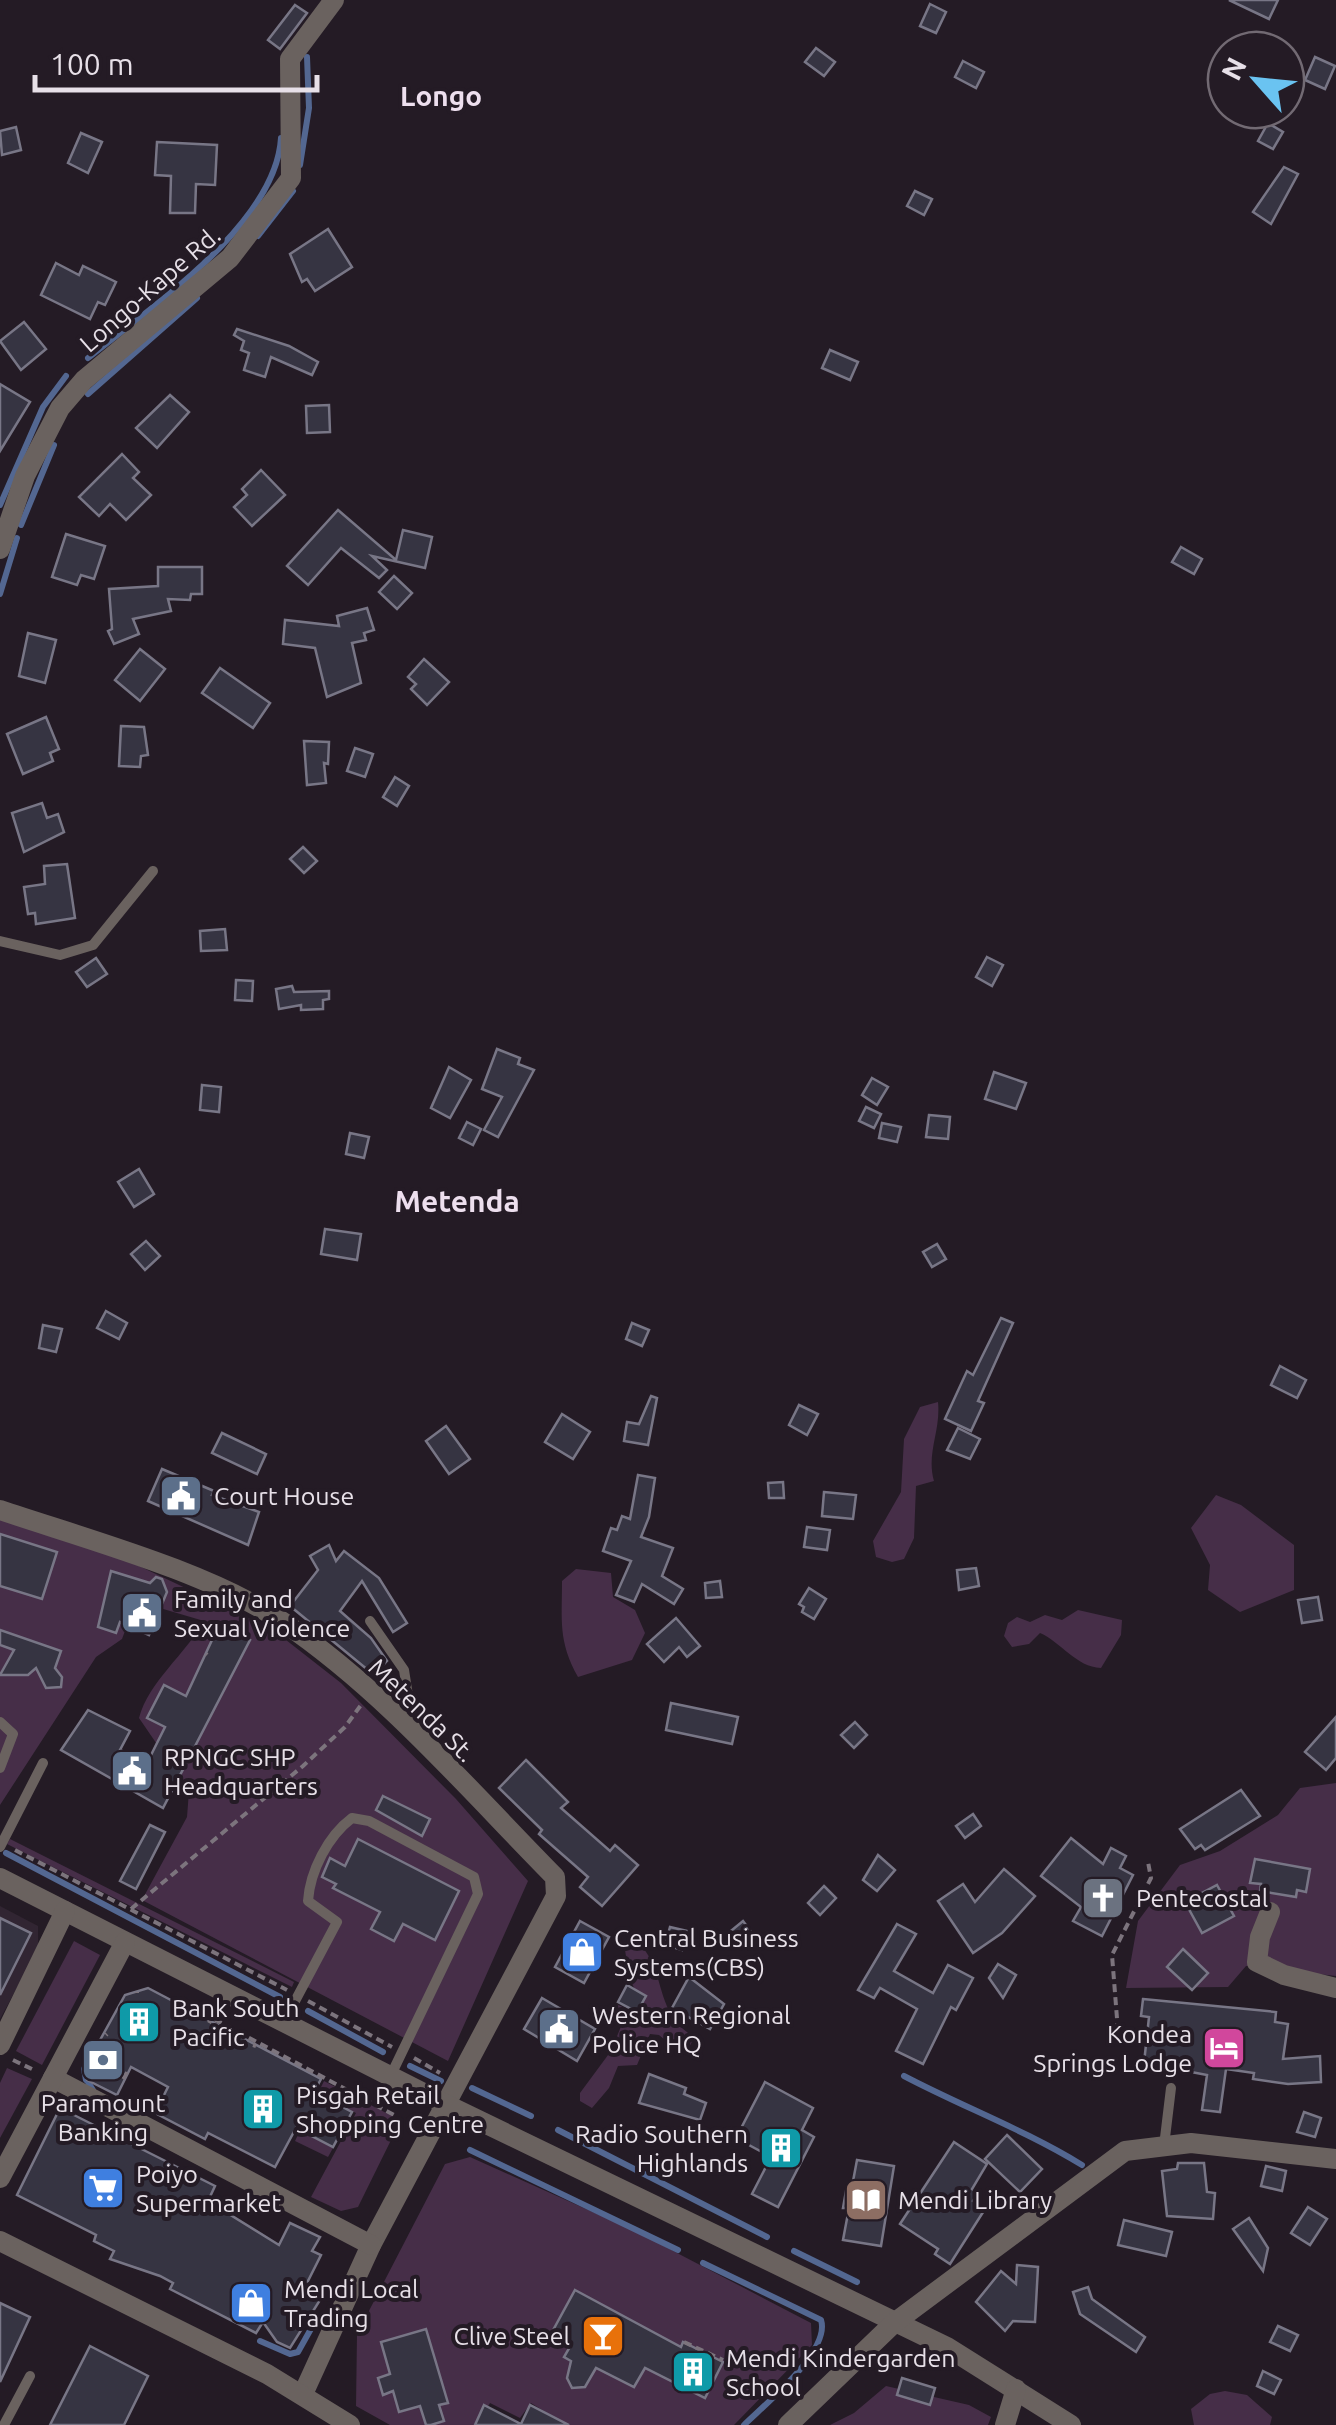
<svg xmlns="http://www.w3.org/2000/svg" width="1336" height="2425" font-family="Ubuntu,sans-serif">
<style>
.commercial{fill:#312532}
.green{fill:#462e48}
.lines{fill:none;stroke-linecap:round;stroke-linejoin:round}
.stream{stroke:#536791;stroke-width:6}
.building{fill:#363442;stroke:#787686;stroke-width:2.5}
.path{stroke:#7c747d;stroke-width:4;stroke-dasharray:8 5;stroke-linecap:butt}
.service{stroke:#6a625f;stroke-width:10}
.minor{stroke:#6a625f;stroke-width:20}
.labels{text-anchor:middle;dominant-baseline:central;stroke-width:8;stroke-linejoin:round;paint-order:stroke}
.street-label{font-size:25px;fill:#e7e0e8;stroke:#241b25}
.poi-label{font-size:25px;fill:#e7e0e8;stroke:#241b25;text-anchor:start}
.neighbourhood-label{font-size:28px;font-weight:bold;fill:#eddfee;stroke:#241b25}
.quarter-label{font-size:30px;font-weight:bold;fill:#eddfee;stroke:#241b25}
</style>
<rect width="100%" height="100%" fill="#241b25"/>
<!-- commercial -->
<path class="commercial" d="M 0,1906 L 38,1926 L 38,1949 L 0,2019 Z"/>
<!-- green -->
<g class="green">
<path d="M 938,1402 C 941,1431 926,1453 934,1481 L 916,1486 L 914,1538 L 904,1559 L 892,1562 L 876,1557 L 873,1541 L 901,1492 L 904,1439 L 920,1407 Z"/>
<path d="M 1216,1495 L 1241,1505 L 1294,1545 L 1294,1590 L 1240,1612 L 1208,1590 L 1210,1565 L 1191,1528 Z"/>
<path d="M 0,1518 L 97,1546 L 272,1629 L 341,1683 L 456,1799 L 528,1881 L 448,2061 L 142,1900 L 187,1817 L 189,1791 L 139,1718 C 149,1681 185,1655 204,1621 L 136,1601 L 122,1639 L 96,1657 L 0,1805 Z"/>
<path d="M 576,1569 L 611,1573 L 613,1597 L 635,1610 L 645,1633 L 632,1660 L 578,1677 C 558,1641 562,1621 562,1581 Z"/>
<path d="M 1078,1610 L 1122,1620 L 1121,1635 L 1101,1668 C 1076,1667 1061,1642 1040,1633 L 1029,1644 L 1012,1647 L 1004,1636 L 1008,1623 L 1017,1617 L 1030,1622 L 1045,1615 L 1062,1620 Z"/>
<path d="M 1336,1783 L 1336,1976 L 1246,1966 L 1228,1987 L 1126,1988 L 1138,1921 L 1180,1865 L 1220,1851 L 1278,1815 L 1300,1788 Z"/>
<path d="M 10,1839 L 294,1982 L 292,1987 L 7,1844 Z"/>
<path d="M 633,1938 C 670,1968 650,2009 694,2037 L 688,2050 L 671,2045 L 659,2035 L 650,2034 L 637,2065 L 618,2066 L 609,2088 L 592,2108 L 580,2101 L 580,2093 L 611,2051 L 622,2024 L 607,2010 L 616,2004 L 638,2014 L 644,2009 L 629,1977 L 624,1943 Z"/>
<path d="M 74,1941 L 100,1955 L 42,2065 L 16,2051 Z"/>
<path d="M 7,2068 L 32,2079 L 0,2138 L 0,2083 Z"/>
<path d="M 324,2081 L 394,2117 L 395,2132 L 358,2207 L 341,2211 L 311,2197 L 356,2113 L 325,2097 L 306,2134 L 333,2148 L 328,2157 L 295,2141 Z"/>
<path d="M 470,2157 L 635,2231 L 811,2323 L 812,2345 L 734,2425 L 559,2425 L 560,2421 L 531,2403 L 520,2418 L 490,2403 L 477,2425 L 390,2425 L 356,2406 L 357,2334 L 445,2164 Z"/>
<path d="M 886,2386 L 969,2405 L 991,2417 L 988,2425 L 830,2425 L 854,2413 Z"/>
<path d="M 1225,2391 L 1247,2395 L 1272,2417 L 1270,2425 L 1194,2425 L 1191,2409 L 1210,2394 Z"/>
</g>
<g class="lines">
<!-- stream -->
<g class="stream">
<path d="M 300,165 L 309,108 L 307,57"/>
<path d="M 258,236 L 293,191"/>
<path d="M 88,358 C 150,308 276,224 281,138"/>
<path d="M 88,394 L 197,298"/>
<path d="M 0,505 L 43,407 L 66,376"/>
<path d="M 21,525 L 54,445"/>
<path d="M 0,594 L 17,538"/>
<path d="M 6,1853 L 280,1997"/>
<path d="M 308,2011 L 383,2052"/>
<path d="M 410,2066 L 441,2081"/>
<path d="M 904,2076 C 963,2107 1025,2130 1082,2165"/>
<path d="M 86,2079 L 93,2090"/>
<path d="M 86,2080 L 84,2069 L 91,2056"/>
<path d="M 472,2088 L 531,2116"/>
<path d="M 558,2130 L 767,2237"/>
<path d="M 470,2150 L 678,2250"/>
<path d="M 794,2251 L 857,2282"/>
<path d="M 703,2263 L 821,2320 C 831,2351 764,2405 744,2425"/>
<path d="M 260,2341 L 290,2354 L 298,2352 L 312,2327"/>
</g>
</g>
<!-- building -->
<g class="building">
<path d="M 1229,0 L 1278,0 L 1269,19 Z"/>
<path d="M 930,4 L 946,12 L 936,33 L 920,26 Z"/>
<path d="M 295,5 L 307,13 L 280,49 L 268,40 Z"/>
<path d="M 816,48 L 835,62 L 824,76 L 805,62 Z"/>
<path d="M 1315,57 L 1335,66 L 1325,89 L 1305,80 Z"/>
<path d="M 963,61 L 984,72 L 976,88 L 955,77 Z"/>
<path d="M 1268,123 L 1283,132 L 1273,149 L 1258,141 Z"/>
<path d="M 16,127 L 21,150 L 2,155 L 0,131 Z"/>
<path d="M 81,133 L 102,142 L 88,173 L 68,163 Z"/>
<path d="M 157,142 L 217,145 L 215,185 L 196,184 L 195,213 L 170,213 L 171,176 L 155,175 Z"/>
<path d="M 1284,167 L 1298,174 L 1271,224 L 1253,212 Z"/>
<path d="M 915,191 L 932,199 L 924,215 L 907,206 Z"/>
<path d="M 328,229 L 352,267 L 315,291 L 307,279 L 302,282 L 290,254 Z"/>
<path d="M 56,263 L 79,275 L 83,266 L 116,282 L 105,305 L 98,302 L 90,319 L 41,295 Z"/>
<path d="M 24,322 L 46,349 L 21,370 L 0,341 Z"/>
<path d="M 237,329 L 289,346 L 318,362 L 312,375 L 271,357 L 265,377 L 244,370 L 249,353 L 241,350 L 244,341 L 234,335 Z"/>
<path d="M 830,350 L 858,362 L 850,380 L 822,368 Z"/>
<path d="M 0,384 L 30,402 L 0,451 Z"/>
<path d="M 170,395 L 189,412 L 157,448 L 136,428 Z"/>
<path d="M 329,405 L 330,432 L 307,433 L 306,406 Z"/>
<path d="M 122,454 L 139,472 L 133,478 L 151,495 L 126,520 L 110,504 L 99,516 L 79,497 Z"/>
<path d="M 261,470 L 285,495 L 252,526 L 234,507 L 247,495 L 242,489 Z"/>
<path d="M 338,510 L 396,560 L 403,530 L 432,537 L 425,568 L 372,556 L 387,570 L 379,578 L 341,548 L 308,585 L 287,566 Z"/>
<path d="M 66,534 L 105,546 L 94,579 L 81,575 L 77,585 L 52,577 Z"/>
<path d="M 1181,547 L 1202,559 L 1194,574 L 1172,562 Z"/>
<path d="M 158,567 L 202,567 L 202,594 L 191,594 L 190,600 L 168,599 L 171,611 L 133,619 L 139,634 L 114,644 L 108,631 L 112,629 L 109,589 L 158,586 Z"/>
<path d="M 394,576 L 412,593 L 397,609 L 379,592 Z"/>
<path d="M 367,608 L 374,630 L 364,633 L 366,640 L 352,643 L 361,683 L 327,697 L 315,648 L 283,644 L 285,620 L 339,626 L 337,616 Z"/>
<path d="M 28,633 L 56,640 L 45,683 L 19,676 Z"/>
<path d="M 140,649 L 165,669 L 140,701 L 115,680 Z"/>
<path d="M 424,659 L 449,682 L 427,705 L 411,689 L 416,684 L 408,677 Z"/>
<path d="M 220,668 L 270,703 L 253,728 L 202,693 Z"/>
<path d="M 46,717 L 59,749 L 50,753 L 53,761 L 23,774 L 7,734 Z"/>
<path d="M 121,726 L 144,727 L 148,755 L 141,756 L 140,767 L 119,766 Z"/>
<path d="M 304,741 L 329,742 L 328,764 L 324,763 L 326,783 L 307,785 Z"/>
<path d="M 355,748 L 373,754 L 365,777 L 347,771 Z"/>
<path d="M 395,777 L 409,786 L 397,806 L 383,797 Z"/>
<path d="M 42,803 L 47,818 L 58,814 L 64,832 L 24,852 L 12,813 Z"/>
<path d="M 303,847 L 317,861 L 304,873 L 290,859 Z"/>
<path d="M 67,864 L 75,918 L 36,924 L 35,913 L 28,914 L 24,887 L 45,884 L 44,866 Z"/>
<path d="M 225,929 L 227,950 L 201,951 L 200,931 Z"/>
<path d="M 987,957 L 1003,965 L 992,986 L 976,977 Z"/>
<path d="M 96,958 L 107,974 L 87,987 L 76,972 Z"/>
<path d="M 236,980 L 253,981 L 252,1001 L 235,1000 Z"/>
<path d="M 292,986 L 294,992 L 329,991 L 329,999 L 323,1000 L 323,1009 L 301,1010 L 301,1005 L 279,1009 L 276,989 Z"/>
<path d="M 497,1049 L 520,1058 L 518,1064 L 534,1070 L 498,1137 L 484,1130 L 502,1097 L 482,1089 Z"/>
<path d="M 449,1067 L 471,1080 L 450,1118 L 431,1108 Z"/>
<path d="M 994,1072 L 1026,1083 L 1016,1109 L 985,1099 Z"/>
<path d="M 872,1078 L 888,1087 L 877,1105 L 862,1095 Z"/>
<path d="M 202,1085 L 221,1087 L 219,1112 L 200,1110 Z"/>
<path d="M 866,1107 L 881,1114 L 874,1128 L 859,1121 Z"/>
<path d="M 929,1115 L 950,1117 L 948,1139 L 926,1137 Z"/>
<path d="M 467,1122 L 481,1129 L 473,1145 L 459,1138 Z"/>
<path d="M 882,1123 L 901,1127 L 897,1142 L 879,1138 Z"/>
<path d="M 350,1133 L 369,1137 L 364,1158 L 346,1154 Z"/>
<path d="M 139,1169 L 154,1194 L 134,1207 L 118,1182 Z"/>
<path d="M 325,1229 L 361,1234 L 357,1260 L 321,1254 Z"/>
<path d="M 146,1241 L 160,1256 L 145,1270 L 131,1254 Z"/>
<path d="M 937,1244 L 946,1259 L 932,1267 L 923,1252 Z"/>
<path d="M 106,1311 L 127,1323 L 119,1339 L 97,1328 Z"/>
<path d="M 1001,1318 L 1013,1323 L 978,1401 L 984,1403 L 971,1431 L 945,1419 L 967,1371 L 973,1375 Z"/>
<path d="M 632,1323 L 649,1330 L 642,1346 L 626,1339 Z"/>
<path d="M 43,1325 L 62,1329 L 56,1352 L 39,1348 Z"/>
<path d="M 1280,1366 L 1306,1380 L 1297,1398 L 1271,1385 Z"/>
<path d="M 651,1396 L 657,1398 L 648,1445 L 624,1441 L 627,1422 L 639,1424 Z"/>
<path d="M 799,1405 L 818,1414 L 807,1435 L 789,1425 Z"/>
<path d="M 562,1414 L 590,1432 L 573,1459 L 545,1442 Z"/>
<path d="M 446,1426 L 470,1459 L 449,1474 L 426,1441 Z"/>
<path d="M 958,1428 L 980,1439 L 970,1459 L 947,1450 Z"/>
<path d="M 222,1433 L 266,1454 L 257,1474 L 212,1453 Z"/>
<path d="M 162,1469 L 214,1491 L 212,1495 L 259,1512 L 248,1545 L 148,1501 Z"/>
<path d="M 638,1475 L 655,1478 L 649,1517 L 641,1537 L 673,1548 L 662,1576 L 683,1589 L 674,1604 L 642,1584 L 634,1602 L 616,1595 L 631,1561 L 603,1551 L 611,1528 L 617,1530 L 622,1516 L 630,1519 Z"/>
<path d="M 783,1482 L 784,1498 L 769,1498 L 768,1483 Z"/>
<path d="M 824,1492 L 856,1495 L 853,1519 L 822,1516 Z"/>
<path d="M 807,1527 L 830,1530 L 827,1550 L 804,1547 Z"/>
<path d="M 0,1534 L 57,1552 L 42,1599 L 0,1586 Z"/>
<path d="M 329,1545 L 336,1561 L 344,1551 L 379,1578 L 407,1623 L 393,1632 L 362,1581 L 340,1611 L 371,1638 L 387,1661 L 374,1675 L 290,1606 L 318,1570 L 310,1556 Z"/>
<path d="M 976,1568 L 979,1586 L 959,1590 L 957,1570 Z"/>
<path d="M 111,1571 L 150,1583 L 156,1577 L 162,1579 L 167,1592 L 149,1635 L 120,1622 L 116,1633 L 98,1627 Z"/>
<path d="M 720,1581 L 722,1597 L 706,1598 L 705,1583 Z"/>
<path d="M 809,1588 L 826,1599 L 814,1619 L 802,1612 L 804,1607 L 799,1604 Z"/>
<path d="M 1318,1597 L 1322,1620 L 1302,1623 L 1298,1600 Z"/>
<path d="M 676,1618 L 700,1646 L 687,1657 L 679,1647 L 664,1662 L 647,1644 Z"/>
<path d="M 219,1625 L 250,1640 L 163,1808 L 61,1750 L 88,1710 L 130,1731 L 120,1750 L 147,1763 L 165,1727 L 147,1718 L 164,1685 L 186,1696 Z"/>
<path d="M 0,1630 L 61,1651 L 55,1668 L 62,1677 L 61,1687 L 46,1688 L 36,1668 L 28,1675 L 0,1675 L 14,1650 L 0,1645 Z"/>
<path d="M 671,1703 L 738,1717 L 732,1744 L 666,1730 Z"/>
<path d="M 1336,1717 L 1336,1758 L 1326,1770 L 1305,1752 Z"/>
<path d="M 855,1722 L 867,1735 L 854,1748 L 841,1735 Z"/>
<path d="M 526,1760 L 568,1802 L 561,1808 L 610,1851 L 615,1845 L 638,1865 L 602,1906 L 580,1887 L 588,1877 L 539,1834 L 542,1830 L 499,1788 Z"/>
<path d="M 1241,1790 L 1260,1816 L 1205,1850 L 1201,1845 L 1195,1849 L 1180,1829 Z"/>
<path d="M 383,1796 L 430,1819 L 422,1836 L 376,1810 Z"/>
<path d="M 973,1814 L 981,1826 L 965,1838 L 956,1826 Z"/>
<path d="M 150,1825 L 165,1832 L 136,1889 L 120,1881 Z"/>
<path d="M 1071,1838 L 1103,1864 L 1111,1848 L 1126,1856 L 1120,1868 L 1133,1875 L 1102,1936 L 1073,1921 L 1081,1907 L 1041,1876 Z"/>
<path d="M 358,1839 L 459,1891 L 435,1940 L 403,1924 L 394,1941 L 371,1929 L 380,1912 L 333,1888 L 336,1884 L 322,1877 L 330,1858 L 345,1866 Z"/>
<path d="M 878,1855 L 895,1870 L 877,1891 L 863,1880 Z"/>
<path d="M 1255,1859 L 1310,1869 L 1306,1892 L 1297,1890 L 1296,1897 L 1260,1891 L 1261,1884 L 1250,1883 Z"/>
<path d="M 1004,1869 L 1035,1896 L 1002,1933 L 973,1953 L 938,1901 L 963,1884 L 975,1902 Z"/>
<path d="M 1217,1885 L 1234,1916 L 1202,1933 L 1185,1902 Z"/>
<path d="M 824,1886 L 836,1898 L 820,1915 L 808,1903 Z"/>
<path d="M 0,1918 L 31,1933 L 0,1995 Z"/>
<path d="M 580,1921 L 609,1937 L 584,1983 L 555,1967 Z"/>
<path d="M 743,1921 L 752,1933 L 735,1947 L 726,1935 Z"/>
<path d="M 897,1924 L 916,1934 L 894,1971 L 933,1993 L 948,1965 L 973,1978 L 956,2010 L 951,2007 L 923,2064 L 896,2051 L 917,2009 L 880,1988 L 874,1998 L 858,1990 Z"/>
<path d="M 670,1927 L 687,1931 L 682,1950 L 665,1945 Z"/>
<path d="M 1183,1949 L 1208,1973 L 1192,1990 L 1167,1967 Z"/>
<path d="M 998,1964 L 1016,1975 L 1003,1998 L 989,1978 Z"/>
<path d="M 689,1977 L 724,2004 L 710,2029 L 672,2008 Z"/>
<path d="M 627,1985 L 646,1996 L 637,2012 L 618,2002 Z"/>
<path d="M 148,1988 L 321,2079 L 314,2092 L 352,2112 L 333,2147 L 296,2128 L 275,2167 L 208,2133 L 205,2139 L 155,2113 L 168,2087 L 131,2067 L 117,2095 L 87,2080 L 84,2069 L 125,1995 Z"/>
<path d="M 542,1998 L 595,2029 L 577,2061 L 524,2029 Z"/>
<path d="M 1143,1999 L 1276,2012 L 1275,2022 L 1288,2024 L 1283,2059 L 1320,2056 L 1321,2082 L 1288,2084 L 1253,2079 L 1254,2073 L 1226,2069 L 1220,2112 L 1202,2110 L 1207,2075 L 1144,2063 L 1149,2017 L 1141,2016 Z"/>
<path d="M 649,2074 L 686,2088 L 684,2094 L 706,2103 L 700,2120 L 639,2103 Z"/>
<path d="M 765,2082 L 813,2108 L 802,2130 L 814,2137 L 778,2207 L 752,2194 L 771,2157 L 736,2138 Z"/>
<path d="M 60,2108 L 215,2186 L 208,2201 L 279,2245 L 290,2223 L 320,2237 L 312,2251 L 321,2255 L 306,2285 L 319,2291 L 316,2298 L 320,2300 L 290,2348 L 277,2342 L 263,2322 L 256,2333 L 170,2289 L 173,2283 L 160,2276 L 110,2259 L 114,2251 L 94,2241 L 96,2235 L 17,2195 Z"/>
<path d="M 1304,2112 L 1321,2118 L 1315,2137 L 1297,2132 Z"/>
<path d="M 1007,2135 L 1042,2169 L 1020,2192 L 985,2159 Z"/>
<path d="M 954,2142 L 987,2164 L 972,2189 L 978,2193 L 973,2201 L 985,2209 L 950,2264 L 935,2254 L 938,2249 L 900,2224 Z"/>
<path d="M 857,2160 L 894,2166 L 881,2246 L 843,2240 L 849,2208 L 843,2208 L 846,2191 L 851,2192 Z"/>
<path d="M 1178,2163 L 1204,2163 L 1207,2192 L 1215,2193 L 1213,2219 L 1167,2216 L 1162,2171 L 1177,2169 Z"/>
<path d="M 1266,2166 L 1286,2171 L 1282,2191 L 1261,2186 Z"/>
<path d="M 1308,2207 L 1327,2219 L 1310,2245 L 1291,2233 Z"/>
<path d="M 1249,2218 L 1268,2248 L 1263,2271 L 1233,2229 Z"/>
<path d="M 1124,2220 L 1172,2232 L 1166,2256 L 1118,2245 Z"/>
<path d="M 1017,2265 L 1038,2267 L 1035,2322 L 1013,2321 L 1005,2331 L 976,2302 L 1001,2271 L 1016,2284 Z"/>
<path d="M 1088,2287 L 1092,2299 L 1145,2337 L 1136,2352 L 1080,2314 L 1073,2292 Z"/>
<path d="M 575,2290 L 681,2347 L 683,2342 L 723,2362 L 705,2398 L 645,2368 L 634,2387 L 596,2368 L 585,2387 L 572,2388 L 567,2378 L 571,2361 L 564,2357 L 571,2345 L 551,2334 Z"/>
<path d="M 0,2303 L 30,2317 L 0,2382 Z"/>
<path d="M 1278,2326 L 1298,2335 L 1290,2351 L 1270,2342 Z"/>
<path d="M 426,2329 L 448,2403 L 439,2405 L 444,2421 L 431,2425 L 426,2425 L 420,2406 L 399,2412 L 393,2391 L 383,2395 L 378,2378 L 390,2374 L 381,2342 Z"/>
<path d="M 90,2346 L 148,2376 L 124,2425 L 50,2425 Z"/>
<path d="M 1263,2371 L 1281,2380 L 1274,2394 L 1257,2386 Z"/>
<path d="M 902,2378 L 935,2388 L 930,2405 L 897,2395 Z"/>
<path d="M 484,2405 L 521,2424 L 530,2405 L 569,2425 L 475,2425 Z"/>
</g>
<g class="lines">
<!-- path -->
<g class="path">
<path d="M 206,1654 L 207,1655"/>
<path d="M 15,1850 L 287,1990"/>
<path d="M 131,1909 L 303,1766 L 345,1727 L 361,1705"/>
<path d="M 137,1992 L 137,1993"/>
<path d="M 180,2001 L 394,2115"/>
<path d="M 308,2001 L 392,2047"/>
<path d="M 209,2023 L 210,2021"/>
<path d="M 1118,2031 L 1112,1955 L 1151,1878 L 1148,1862"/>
<path d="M 106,2035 L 107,2034"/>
<path d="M 253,2045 L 256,2046"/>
<path d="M 96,2052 L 97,2050"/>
<path d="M 92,2053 L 94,2054"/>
<path d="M 414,2058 L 440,2073"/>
<path d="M 13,2060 L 36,2071"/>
<path d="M 123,2079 L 128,2071"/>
<path d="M 342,2107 L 350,2091"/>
<path d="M 684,2342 L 723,2360"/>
</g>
<!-- service -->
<g class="service">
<path d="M 0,941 L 60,955 L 93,945 L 153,871"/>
<path d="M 370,1621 L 404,1670 L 413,1728"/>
<path d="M 0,1722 L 13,1734 L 0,1768"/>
<path d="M 0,1847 L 43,1763"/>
<path d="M 285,2020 L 337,1922 L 308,1901 C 310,1871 328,1836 352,1818 L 369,1821 L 474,1877 L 478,1894 L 391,2075"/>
<path d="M 1164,2146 L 1171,2088"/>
<path d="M 4,2425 L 30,2376"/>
</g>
<!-- minor -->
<g class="minor">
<path d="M 0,549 L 25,476 L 60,408 L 84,380 L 230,258 L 291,178 L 290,59 L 334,0"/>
<path d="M 0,1510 C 86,1539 209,1572 283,1622 C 385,1691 469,1790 555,1877 L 556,1896 L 371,2245 L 303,2394"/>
<path d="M 0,1878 L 445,2104 L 947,2347 L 1071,2425"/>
<path d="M 1270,1912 L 1260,1937 L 1257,1962 L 1284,1975 L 1336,1988"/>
<path d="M 0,2045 L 65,1911"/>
<path d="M 53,2078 L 371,2245"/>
<path d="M 0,2178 L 125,1942"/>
<path d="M 0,2241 L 267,2374 L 350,2425"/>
<path d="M 788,2425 L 894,2323 L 1125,2151 L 1191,2143 L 1336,2159"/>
<path d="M 1005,2425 L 1016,2389"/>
</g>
</g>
<!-- icons -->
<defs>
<g id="civic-square" transform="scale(2.25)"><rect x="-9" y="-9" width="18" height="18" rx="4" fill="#5c6f8a" stroke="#241b25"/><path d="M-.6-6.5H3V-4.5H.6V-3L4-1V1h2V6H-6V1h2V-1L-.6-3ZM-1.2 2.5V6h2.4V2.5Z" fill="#fff"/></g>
<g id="church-square" transform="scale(2.25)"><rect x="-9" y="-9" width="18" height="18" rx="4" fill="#6b7280" stroke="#241b25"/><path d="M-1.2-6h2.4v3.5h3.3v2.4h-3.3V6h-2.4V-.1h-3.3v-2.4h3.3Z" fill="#fff"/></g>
<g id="shop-square" transform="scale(2.25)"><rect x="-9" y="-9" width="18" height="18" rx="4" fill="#3f7fe0" stroke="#241b25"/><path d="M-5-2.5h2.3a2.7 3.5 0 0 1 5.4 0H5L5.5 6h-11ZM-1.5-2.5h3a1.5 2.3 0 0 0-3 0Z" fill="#fff"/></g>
<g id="building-square" transform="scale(2.25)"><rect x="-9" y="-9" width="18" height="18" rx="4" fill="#0f9aa8" stroke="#241b25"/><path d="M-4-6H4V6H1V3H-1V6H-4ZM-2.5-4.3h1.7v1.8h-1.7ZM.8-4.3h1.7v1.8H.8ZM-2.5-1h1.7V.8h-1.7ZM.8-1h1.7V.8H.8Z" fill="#fff"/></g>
<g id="hotel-square" transform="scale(2.25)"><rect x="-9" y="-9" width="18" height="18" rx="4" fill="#d1479c" stroke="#241b25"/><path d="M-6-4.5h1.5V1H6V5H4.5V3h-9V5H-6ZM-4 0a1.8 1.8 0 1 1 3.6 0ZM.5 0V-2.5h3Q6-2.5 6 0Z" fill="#fff"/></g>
<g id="bank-square" transform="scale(2.25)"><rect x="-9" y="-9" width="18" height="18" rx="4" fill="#5c6f8a" stroke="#241b25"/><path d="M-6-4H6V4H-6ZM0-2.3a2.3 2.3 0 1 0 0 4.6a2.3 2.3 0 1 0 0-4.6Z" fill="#fff"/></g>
<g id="supermarket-square" transform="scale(2.25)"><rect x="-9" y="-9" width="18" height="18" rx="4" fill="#3f7fe0" stroke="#241b25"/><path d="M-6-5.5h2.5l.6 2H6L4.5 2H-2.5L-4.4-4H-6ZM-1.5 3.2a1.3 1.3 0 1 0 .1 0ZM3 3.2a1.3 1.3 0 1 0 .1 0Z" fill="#fff"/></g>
<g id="library-square" transform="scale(2.25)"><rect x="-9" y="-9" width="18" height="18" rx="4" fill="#8d6e63" stroke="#241b25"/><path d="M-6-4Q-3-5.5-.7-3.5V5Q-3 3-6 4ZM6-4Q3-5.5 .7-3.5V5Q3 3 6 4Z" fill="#fff"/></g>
<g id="bar-square" transform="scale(2.25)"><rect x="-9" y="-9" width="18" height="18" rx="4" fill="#e8710a" stroke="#241b25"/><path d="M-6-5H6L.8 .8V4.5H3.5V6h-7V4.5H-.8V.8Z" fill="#fff"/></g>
</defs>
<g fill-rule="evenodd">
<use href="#civic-square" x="181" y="1496"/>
<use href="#civic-square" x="142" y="1613"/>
<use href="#civic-square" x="132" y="1771"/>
<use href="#church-square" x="1103" y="1898"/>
<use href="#shop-square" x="582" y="1952"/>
<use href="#building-square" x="139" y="2022"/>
<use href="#civic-square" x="559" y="2029"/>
<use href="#hotel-square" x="1224" y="2048"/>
<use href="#bank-square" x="103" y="2060"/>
<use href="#building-square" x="263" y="2109"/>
<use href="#building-square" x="781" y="2148"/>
<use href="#supermarket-square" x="103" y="2188"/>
<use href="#library-square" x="866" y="2200"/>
<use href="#shop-square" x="251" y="2303"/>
<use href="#bar-square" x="603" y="2336"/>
<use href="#building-square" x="693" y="2372"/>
</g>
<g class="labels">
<!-- street labels -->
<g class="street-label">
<text transform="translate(150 289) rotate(-41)">Longo-Kape Rd.</text>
<text transform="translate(422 1710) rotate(44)">Metenda St.</text>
</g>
<!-- poi labels -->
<g class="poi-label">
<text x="214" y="1496">Court House</text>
<text x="174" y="1599">Family and<tspan x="174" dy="29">Sexual Violence</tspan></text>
<text x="164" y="1757">RPNGC SHP<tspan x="164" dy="29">Headquarters</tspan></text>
<text x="1136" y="1898">Pentecostal</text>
<text x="614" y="1938">Central Business<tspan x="614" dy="29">Systems(CBS)</tspan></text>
<text x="172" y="2008">Bank South<tspan x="172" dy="29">Pacific</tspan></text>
<text x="592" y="2015">Western Regional<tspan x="592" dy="29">Police HQ</tspan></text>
<text x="1192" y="2034" text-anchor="end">Kondea<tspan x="1192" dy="29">Springs Lodge</tspan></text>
<text x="296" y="2095">Pisgah Retail<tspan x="296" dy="29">Shopping Centre</tspan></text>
<text x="103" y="2103" text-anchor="middle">Paramount<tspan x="103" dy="29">Banking</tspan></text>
<text x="748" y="2134" text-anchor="end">Radio Southern<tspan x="748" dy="29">Highlands</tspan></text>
<text x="136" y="2174">Poiyo<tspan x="136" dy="29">Supermarket</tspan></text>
<text x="898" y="2200">Mendi Library</text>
<text x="284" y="2289">Mendi Local<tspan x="284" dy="29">Trading</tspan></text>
<text x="570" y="2336" text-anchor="end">Clive Steel</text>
<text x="726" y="2358">Mendi Kindergarden<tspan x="726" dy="29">School</tspan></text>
</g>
<!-- neighbourhood labels -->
<g class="neighbourhood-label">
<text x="441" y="95">Longo</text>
</g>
<!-- quarter labels -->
<g class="quarter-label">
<text x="457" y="1201">Metenda</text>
</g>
</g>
<!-- north arrow -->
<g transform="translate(1256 80) rotate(297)"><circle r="48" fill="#241b25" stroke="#726a73" stroke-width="2.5"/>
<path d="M0-8L18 38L0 25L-18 38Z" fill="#6ac3f1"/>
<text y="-15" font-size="28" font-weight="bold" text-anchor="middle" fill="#e7e0e8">N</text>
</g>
<!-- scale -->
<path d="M35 75v15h282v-15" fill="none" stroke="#e7e0e8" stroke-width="5"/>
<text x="50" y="75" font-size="30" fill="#e7e0e8" stroke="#241b25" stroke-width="8" paint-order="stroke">100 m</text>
</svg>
